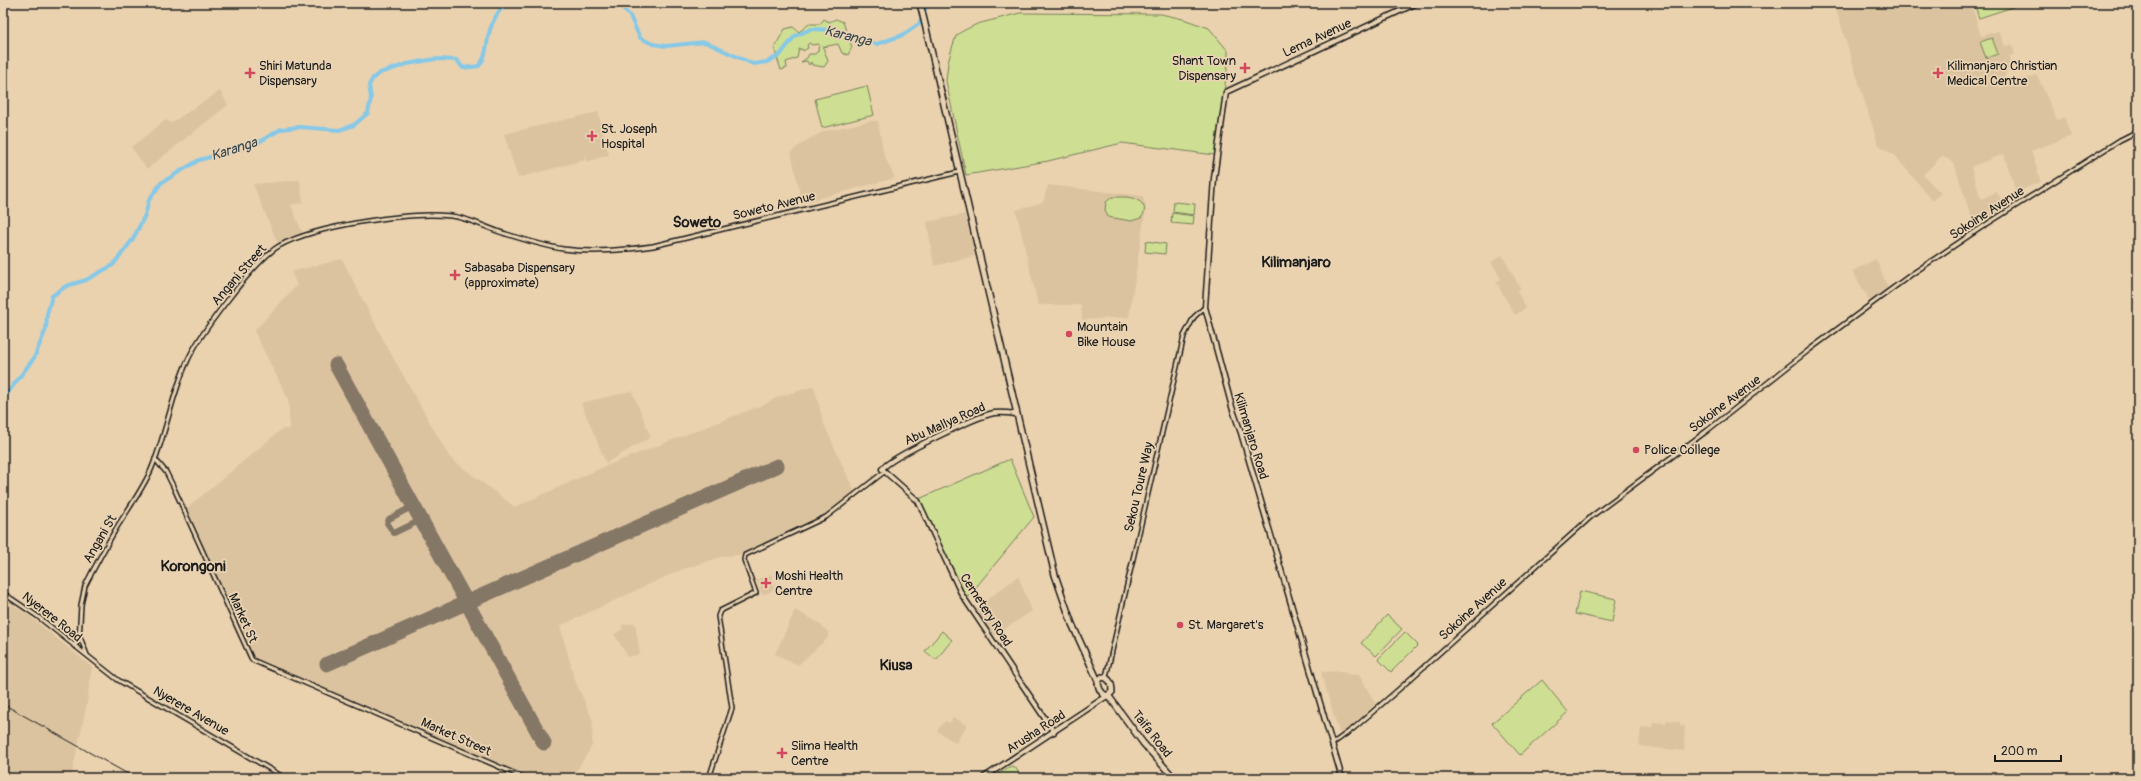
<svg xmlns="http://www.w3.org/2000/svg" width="2141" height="781" font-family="Pangolin,sans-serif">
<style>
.built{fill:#dcc3a0}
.green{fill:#cedf93;stroke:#757e58}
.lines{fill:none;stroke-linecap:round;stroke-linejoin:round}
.river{stroke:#86c8e7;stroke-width:4}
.taxiway{stroke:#847766;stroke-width:6}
.runway{stroke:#847766;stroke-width:15}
.minor-casing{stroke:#1c1c1c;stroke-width:6}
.major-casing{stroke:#1c1c1c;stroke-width:7}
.highway-casing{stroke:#1c1c1c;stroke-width:8}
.minor{stroke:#e9d3b2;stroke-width:3}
.major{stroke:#e9d3b2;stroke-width:4}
.highway{stroke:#e9d3b2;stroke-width:5}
.rail{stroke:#1c1c1c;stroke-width:1}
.poi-dot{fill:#d1495b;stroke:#e9d3b2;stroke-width:1.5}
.labels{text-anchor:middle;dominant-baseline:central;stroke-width:3.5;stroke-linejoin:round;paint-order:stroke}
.street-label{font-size:13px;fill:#1c1c1c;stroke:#e9d3b2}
.poi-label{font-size:13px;fill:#1c1c1c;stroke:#e9d3b2;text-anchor:start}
.water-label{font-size:14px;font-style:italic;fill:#36474f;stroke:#e9d3b2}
.quarter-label{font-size:15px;font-weight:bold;fill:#1c1c1c;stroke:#e9d3b2}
</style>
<rect width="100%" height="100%" fill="#ebd2af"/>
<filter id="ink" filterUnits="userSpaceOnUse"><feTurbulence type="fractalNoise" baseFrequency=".025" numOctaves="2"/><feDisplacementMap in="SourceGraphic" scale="8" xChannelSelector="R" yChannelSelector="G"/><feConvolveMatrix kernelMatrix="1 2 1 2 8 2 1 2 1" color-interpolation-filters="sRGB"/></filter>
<g filter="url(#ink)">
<!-- built -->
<g class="built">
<path d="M 1834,3 L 1971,3 L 1981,36 L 1999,31 L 2005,46 L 2012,44 L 2015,54 L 2010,56 L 2011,62 L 2003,80 L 1999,84 L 2000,88 L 2037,75 L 2057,120 L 2064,117 L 2071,136 L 2031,151 L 2041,182 L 2016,192 L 2004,154 L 1971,167 L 1981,199 L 1996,192 L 2008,208 L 1975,229 L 1954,163 L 1942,156 L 1923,175 L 1941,193 L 1933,201 L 1895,156 L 1878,144 Z"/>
<path d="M 220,91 L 228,105 L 147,169 L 131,147 L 166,120 L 171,123 Z"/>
<path d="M 598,112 L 609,155 L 587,162 L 584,151 L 585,160 L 518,178 L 504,134 Z"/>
<path d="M 870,121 L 878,121 L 884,155 L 895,178 L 802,203 L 791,152 L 807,140 L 825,131 Z"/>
<path d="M 300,180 L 303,203 L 291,205 L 303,234 L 278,244 L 253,184 Z"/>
<path d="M 1048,185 L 1143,196 L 1146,207 L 1129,317 L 1082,320 L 1081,305 L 1038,305 L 1016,210 L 1043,202 Z"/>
<path d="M 965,214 L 975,256 L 934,266 L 927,222 Z"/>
<path d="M 1502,255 L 1521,289 L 1517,291 L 1526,308 L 1515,315 L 1496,282 L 1501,279 L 1491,262 Z"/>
<path d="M 342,259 L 385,343 L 450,458 L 515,507 L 608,465 L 765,404 L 778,397 L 814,386 L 824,424 L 855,493 L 830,514 L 741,555 L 724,556 L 678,571 L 560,626 L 575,680 L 593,721 L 592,746 L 572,778 L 533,778 L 254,659 L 186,509 L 282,429 L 290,429 L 288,399 L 254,331 L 297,285 L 291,272 Z"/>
<path d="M 1876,259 L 1889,290 L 1871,303 L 1852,271 Z"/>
<path d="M 632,391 L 651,437 L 606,463 L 581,403 Z"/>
<path d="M 771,574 L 775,586 L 772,591 L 762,595 L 756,580 Z"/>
<path d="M 1018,576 L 1032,611 L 994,636 L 975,609 Z"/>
<path d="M 3,599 L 27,614 L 92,667 L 87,703 L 71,778 L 3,778 Z"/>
<path d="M 795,610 L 819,623 L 828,632 L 828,638 L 798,665 L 775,654 Z"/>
<path d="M 635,623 L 640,654 L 628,657 L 614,634 L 623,629 L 621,625 Z"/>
<path d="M 1342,671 L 1347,674 L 1359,675 L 1376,704 L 1346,730 L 1339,733 L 1321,672 Z"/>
<path d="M 953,717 L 967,725 L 956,743 L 937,731 L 945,721 L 950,723 Z"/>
<path d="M 1667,720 L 1680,722 L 1680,726 L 1685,726 L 1684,751 L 1639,746 L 1641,727 L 1652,728 L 1653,722 L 1666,723 Z"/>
</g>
<!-- green -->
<g class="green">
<path d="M 1974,3 L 2015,3 L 2016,6 L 1979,18 Z"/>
<path d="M 1020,13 L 1161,14 L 1183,19 L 1209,28 L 1228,51 L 1228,64 L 1215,155 L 1122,143 L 1048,161 L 966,175 L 946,81 L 948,63 L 952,48 L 956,36 L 961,32 L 977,24 Z"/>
<path d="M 824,19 L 829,22 L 836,19 L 843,22 L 852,47 L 848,55 L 842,53 L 838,44 L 823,47 L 828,61 L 824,67 L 812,65 L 811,62 L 809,65 L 807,61 L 801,62 L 807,58 L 809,54 L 815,54 L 818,51 L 819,44 L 812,45 L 809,43 L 807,45 L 808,48 L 803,51 L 802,49 L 799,49 L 797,58 L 786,62 L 787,68 L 781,70 L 774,48 L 785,29 L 793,27 L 799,32 L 809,24 L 820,24 Z"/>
<path d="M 1992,38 L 1998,54 L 1986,58 L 1980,42 Z"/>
<path d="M 867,86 L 874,115 L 822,128 L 815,99 Z"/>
<path d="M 1126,197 C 1137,198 1151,205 1141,218 L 1131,221 L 1108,217 L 1105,210 L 1106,202 L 1112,197 Z"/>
<path d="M 1174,202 L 1195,204 L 1194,215 L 1173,212 Z"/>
<path d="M 1172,213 L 1194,216 L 1193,225 L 1171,223 Z"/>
<path d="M 1146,241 L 1166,244 L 1165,254 L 1145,252 Z"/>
<path d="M 1010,459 L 1034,517 L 967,598 L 954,577 L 919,499 Z"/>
<path d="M 1580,591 L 1616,599 L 1612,622 L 1575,614 Z"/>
<path d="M 1387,615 L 1402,629 L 1376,656 L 1361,643 Z"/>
<path d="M 942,631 L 952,640 L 936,660 L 925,651 Z"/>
<path d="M 1405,632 L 1418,645 L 1391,672 L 1378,659 Z"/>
<path d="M 1542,680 L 1568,712 L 1520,755 L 1492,723 Z"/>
<path d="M 1011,766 L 1015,767 L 1022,778 L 992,778 Z"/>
</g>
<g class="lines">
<!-- river -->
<g class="river">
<path d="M 618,3 L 630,16 L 640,38 L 653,44 L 666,46 L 705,42 L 753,64 L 767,62 L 780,55 L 795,36 L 811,29 L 834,30 L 859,40 L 877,44 L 903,35 L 919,24 L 927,5 L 932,3"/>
<path d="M 3,399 L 34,358 L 46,329 L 47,314 L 52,296 L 66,286 L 86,280 L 113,265 L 133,239 L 145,215 L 149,200 L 161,183 L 199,160 L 252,146 L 281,129 L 299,127 L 339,130 L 354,125 L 368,113 L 371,98 L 369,85 L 373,78 L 380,73 L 407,64 L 435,59 L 457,60 L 463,68 L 479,66 C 487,56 486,45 489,33 C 492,22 498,11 506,3"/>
</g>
<!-- taxiway -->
<path class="taxiway" d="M 413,506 L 389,519 L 387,523 L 394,533 L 421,520"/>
<!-- runway -->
<g class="runway">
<path d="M 336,365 L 544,743"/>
<path d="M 327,664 L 777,466"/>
</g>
<!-- minor casing -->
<g class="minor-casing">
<g id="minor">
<path d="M 155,459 L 166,472 L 173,486 L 252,660 L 525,778"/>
<path d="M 3,593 L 37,616 L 118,680 L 285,778"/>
<path d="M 80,637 L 87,655"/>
<path d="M 74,646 L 79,640 L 81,605 L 85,586 C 95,566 106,546 117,527 C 129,508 142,490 151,470 C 166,435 171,397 187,362 C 198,336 255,260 279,246 C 315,226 410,211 451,216 C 470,218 488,229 506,234 C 525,240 544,246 563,249 C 593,253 623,250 653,246 L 959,172"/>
<path d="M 1106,677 L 1184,336 L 1194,317 L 1205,307"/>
<path d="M 1332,744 L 1354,728 L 1398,690 L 1592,516 L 1708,430 L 1809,350 L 1912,274 L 1979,229 L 2120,140 L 2138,131"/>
<path d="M 709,778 L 732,708 L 718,616 L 720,611 L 756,593 L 744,560 L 745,555 L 826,517 L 884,472"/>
</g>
</g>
<!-- major casing -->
<g class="major-casing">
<g id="major">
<path d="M 1016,414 C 1009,413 1001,412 994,413 C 977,416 891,457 882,469 L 918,501 L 962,595 L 1054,732"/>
<path d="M 983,778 L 1107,696"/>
<path d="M 1342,778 L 1241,433 L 1232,407 L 1205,307 L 1214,178 L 1226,92 L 1417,3"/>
</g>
</g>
<!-- highway casing -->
<g class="highway-casing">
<g id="highway">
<path d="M 920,3 L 1055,575 L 1072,624 L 1098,681"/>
<path d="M 1102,677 C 1111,678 1112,685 1112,692 L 1107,696 C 1100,693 1098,687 1098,681 Z"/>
<path d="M 1108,695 L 1143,743 L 1174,778"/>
</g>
</g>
<!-- minor -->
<use href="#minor" class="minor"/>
<!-- major -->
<use href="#major" class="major"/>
<!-- highway -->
<use href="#highway" class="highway"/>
<!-- rail -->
<path class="rail" d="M 3,704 L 135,778"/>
</g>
</g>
<!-- markers -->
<g class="poi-dot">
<path d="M1243 62h4v4h4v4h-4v4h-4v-4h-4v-4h4z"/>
<path d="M248 67h4v4h4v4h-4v4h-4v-4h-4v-4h4z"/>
<path d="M1936 67h4v4h4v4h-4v4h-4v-4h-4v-4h4z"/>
<path d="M590 130h4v4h4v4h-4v4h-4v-4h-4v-4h4z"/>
<path d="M453 269h4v4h4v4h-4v4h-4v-4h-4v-4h4z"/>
<circle cx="1069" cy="334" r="4"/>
<circle cx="1636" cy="450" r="4"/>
<path d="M764 577h4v4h4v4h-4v4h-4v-4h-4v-4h4z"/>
<circle cx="1180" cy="625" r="4"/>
<path d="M780 747h4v4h4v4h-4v4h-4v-4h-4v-4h4z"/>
</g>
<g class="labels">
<!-- street labels -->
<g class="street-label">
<text transform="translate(1317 38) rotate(-25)">Lema Avenue</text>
<text transform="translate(774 206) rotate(-14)">Soweto Avenue</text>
<text transform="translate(1987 213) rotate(-33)">Sokoine Avenue</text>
<text transform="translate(239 275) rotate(-49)">Angani Street</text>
<text transform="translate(1725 404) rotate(-37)">Sokoine Avenue</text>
<text transform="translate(945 424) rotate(-24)">Abu Mallya Road</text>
<text transform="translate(1251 436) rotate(73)">Kilimanjaro Road</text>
<text transform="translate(1139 487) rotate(-77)">Sekou Toure Way</text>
<text transform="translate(100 539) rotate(-60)">Angani St</text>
<text transform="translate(1473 609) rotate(-42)">Sokoine Avenue</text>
<text transform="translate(986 610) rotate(57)">Cemetery Road</text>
<text transform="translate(52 617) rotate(38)">Nyerere Road</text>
<text transform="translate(243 618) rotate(66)">Market St</text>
<text transform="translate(191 711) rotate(30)">Nyerere Avenue</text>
<text transform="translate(1036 732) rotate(-33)">Arusha Road</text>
<text transform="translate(1152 734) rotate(52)">Taifa Road</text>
<text transform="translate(456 737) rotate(24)">Market Street</text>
</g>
<!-- poi labels -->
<g class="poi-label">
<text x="1236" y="61" text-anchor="end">Shant Town<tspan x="1236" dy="15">Dispensary</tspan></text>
<text x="259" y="66">Shiri Matunda<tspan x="259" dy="15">Dispensary</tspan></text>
<text x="1947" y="66">Kilimanjaro Christian<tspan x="1947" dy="15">Medical Centre</tspan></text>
<text x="601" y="129">St. Joseph<tspan x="601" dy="15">Hospital</tspan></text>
<text x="464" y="268">Sabasaba Dispensary<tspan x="464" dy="15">(approximate)</tspan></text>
<text x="1077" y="327">Mountain<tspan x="1077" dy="15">Bike House</tspan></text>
<text x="1644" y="450">Police College</text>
<text x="775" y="576">Moshi Health<tspan x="775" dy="15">Centre</tspan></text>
<text x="1188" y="625">St. Margaret's</text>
<text x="791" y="746">Siima Health<tspan x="791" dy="15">Centre</tspan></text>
</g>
<!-- water labels -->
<g class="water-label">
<text transform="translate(848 36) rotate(14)">Karanga</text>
<text transform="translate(234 149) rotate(-18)">Karanga</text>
</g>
<!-- quarter labels -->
<g class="quarter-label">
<text x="697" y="222">Soweto</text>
<text x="1296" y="262">Kilimanjaro</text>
<text x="193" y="566">Korongoni</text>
<text x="896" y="665">Kiusa</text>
</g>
</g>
<!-- margin -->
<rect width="2141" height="781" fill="none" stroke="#e9d3b2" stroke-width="16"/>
<rect x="8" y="8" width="2125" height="765" fill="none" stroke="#1c1c1c" stroke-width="1.5" filter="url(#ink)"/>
<!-- scale -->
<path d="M1995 755v6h66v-6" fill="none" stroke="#1c1c1c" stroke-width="2"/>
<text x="2001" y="755" font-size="12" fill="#1c1c1c" stroke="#e9d3b2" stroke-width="3" paint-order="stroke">200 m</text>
</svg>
